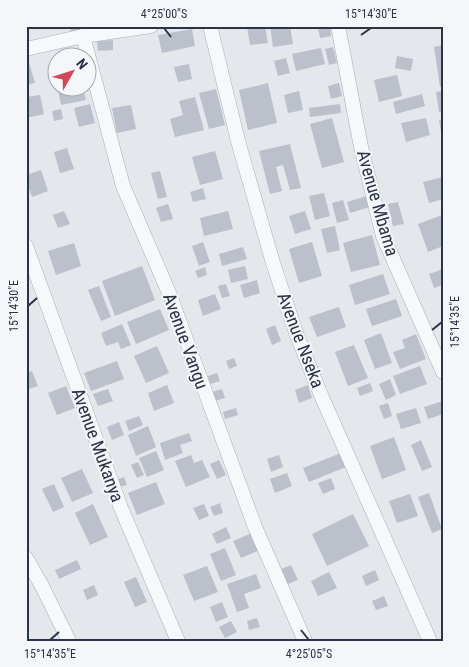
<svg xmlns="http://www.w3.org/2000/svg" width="469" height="667" font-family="'Roboto Condensed',sans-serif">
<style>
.building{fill:#bbc0ca}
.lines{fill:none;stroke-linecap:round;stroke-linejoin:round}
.minor-casing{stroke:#a9aeb7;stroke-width:15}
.minor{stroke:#f7f8fa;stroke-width:14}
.ticks{fill:none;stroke:#2b3445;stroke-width:2}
.labels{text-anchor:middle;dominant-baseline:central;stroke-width:4;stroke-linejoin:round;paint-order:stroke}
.street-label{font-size:18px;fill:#2b3445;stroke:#f4f6f9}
.neatline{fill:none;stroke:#2b3445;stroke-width:2}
.ticks-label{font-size:12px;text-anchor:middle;fill:#2b3445}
</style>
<rect width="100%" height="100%" fill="#e4e7ec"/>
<!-- building -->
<g class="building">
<path d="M 70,26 L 85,26 L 86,30 L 71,33 Z"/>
<path d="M 247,26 L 265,26 L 268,43 L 250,45 Z"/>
<path d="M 270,26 L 290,26 L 293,44 L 273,47 Z"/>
<path d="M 330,26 L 331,36 L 320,38 L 318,27 Z"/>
<path d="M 192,29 L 195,46 L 162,53 L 158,35 Z"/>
<path d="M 113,40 L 113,50 L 98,51 L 97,41 Z"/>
<path d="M 443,45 L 443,86 L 440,87 L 434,47 Z"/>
<path d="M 333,47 L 337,63 L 329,65 L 325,49 Z"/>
<path d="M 321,48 L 325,64 L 296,71 L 292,54 Z"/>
<path d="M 26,52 L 35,83 L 26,85 Z"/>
<path d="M 397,56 L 413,59 L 411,71 L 395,68 Z"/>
<path d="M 286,58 L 290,73 L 278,76 L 274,61 Z"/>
<path d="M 189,64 L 192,79 L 178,82 L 174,67 Z"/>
<path d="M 397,75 L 402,96 L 379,102 L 374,80 Z"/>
<path d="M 268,83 L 277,123 L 248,130 L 239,90 Z"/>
<path d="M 339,83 L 342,96 L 331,99 L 328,86 Z"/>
<path d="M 64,88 L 83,88 L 86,100 L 61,105 L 58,89 Z"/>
<path d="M 216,89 L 225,125 L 209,129 L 199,93 Z"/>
<path d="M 299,91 L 303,110 L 288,113 L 284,95 Z"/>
<path d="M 443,91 L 443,112 L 439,112 L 436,92 Z"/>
<path d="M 422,94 L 425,106 L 396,114 L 393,102 Z"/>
<path d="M 40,95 L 44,114 L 26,118 L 26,97 Z"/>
<path d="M 195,97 L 204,130 L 175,137 L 170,119 L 183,115 L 179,101 Z"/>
<path d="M 90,104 L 95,123 L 79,127 L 74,108 Z"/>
<path d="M 340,104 L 341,113 L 310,117 L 309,108 Z"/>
<path d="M 131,105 L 136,129 L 117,133 L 112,108 Z"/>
<path d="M 61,109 L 63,119 L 54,121 L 52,111 Z"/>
<path d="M 332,118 L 344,162 L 322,168 L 310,124 Z"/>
<path d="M 426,118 L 430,135 L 406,142 L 401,123 Z"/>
<path d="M 443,119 L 443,131 L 441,131 L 439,120 Z"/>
<path d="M 290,144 L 301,188 L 290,190 L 283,165 L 276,167 L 282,191 L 270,194 L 259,151 Z"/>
<path d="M 67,148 L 74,169 L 60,173 L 54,152 Z"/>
<path d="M 215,151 L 223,179 L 200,185 L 192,157 Z"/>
<path d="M 41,170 L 48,191 L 32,197 L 26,181 L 26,175 Z"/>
<path d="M 160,171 L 167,197 L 158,199 L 151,173 Z"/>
<path d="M 443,177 L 443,199 L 429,203 L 423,182 Z"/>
<path d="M 203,188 L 206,199 L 193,202 L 190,192 Z"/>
<path d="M 324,193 L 330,216 L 315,220 L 309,196 Z"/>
<path d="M 367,196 L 370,207 L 350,213 L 347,202 Z"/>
<path d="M 343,200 L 349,220 L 337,223 L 332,203 Z"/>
<path d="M 398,202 L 404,224 L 393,226 L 388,204 Z"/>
<path d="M 168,204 L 173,219 L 161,222 L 156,208 Z"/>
<path d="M 64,211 L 70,224 L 58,228 L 53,215 Z"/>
<path d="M 228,211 L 233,229 L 204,236 L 200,218 Z"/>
<path d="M 305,211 L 311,229 L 295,234 L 289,216 Z"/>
<path d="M 442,215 L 443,246 L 428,252 L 418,224 Z"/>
<path d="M 335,226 L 340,250 L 327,253 L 321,229 Z"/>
<path d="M 372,235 L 380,265 L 351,272 L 343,243 Z"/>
<path d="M 203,242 L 210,262 L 199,266 L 192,246 Z"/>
<path d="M 312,242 L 322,276 L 299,283 L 289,249 Z"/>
<path d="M 74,243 L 81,266 L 56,275 L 48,251 Z"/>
<path d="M 243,247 L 247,259 L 222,266 L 219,254 Z"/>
<path d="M 142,266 L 155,300 L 115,316 L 102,281 Z"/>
<path d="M 245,266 L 248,279 L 231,283 L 228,270 Z"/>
<path d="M 205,267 L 207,275 L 198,278 L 195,271 Z"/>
<path d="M 443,269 L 443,285 L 434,288 L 429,274 Z"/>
<path d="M 383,274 L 390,294 L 355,305 L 349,285 Z"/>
<path d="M 257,280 L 260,293 L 244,298 L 240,285 Z"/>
<path d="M 226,284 L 230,296 L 222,298 L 218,286 Z"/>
<path d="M 99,286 L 111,317 L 101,321 L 88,290 Z"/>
<path d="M 215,294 L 221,309 L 203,316 L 198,300 Z"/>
<path d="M 396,299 L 402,316 L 372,326 L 366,309 Z"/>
<path d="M 339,307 L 346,327 L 317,337 L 309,317 Z"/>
<path d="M 160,309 L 169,330 L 136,344 L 127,322 Z"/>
<path d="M 122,324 L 131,345 L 121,349 L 118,342 L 106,346 L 101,333 Z"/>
<path d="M 275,325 L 281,341 L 272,345 L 266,329 Z"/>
<path d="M 381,333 L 392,363 L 375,369 L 364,340 Z"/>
<path d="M 416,334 L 426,359 L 400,369 L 393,352 L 405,348 L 402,340 Z"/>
<path d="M 354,345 L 368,378 L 348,386 L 335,352 Z"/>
<path d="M 157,346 L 169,373 L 146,383 L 134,356 Z"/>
<path d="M 234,358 L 237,366 L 229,369 L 226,361 Z"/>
<path d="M 117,361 L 124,379 L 91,391 L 84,373 Z"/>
<path d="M 420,366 L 427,384 L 400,394 L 393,376 Z"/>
<path d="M 32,371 L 38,386 L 26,390 L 26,373 Z"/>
<path d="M 217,373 L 220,381 L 210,384 L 208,376 Z"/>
<path d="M 390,379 L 396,395 L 386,400 L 379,384 Z"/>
<path d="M 370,383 L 373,391 L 360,396 L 357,388 Z"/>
<path d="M 167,385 L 174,403 L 154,411 L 148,393 Z"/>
<path d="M 308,385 L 312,398 L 299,403 L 295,390 Z"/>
<path d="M 66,386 L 75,408 L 57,415 L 48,393 Z"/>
<path d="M 108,389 L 113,401 L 98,406 L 93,394 Z"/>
<path d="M 222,389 L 225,398 L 215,401 L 212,392 Z"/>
<path d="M 443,401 L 443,414 L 428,419 L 424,407 Z"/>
<path d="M 388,403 L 392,416 L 384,419 L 379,406 Z"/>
<path d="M 236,408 L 238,415 L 225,419 L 223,412 Z"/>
<path d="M 416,408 L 421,423 L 401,429 L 396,414 Z"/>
<path d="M 139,416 L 143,425 L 129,431 L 125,421 Z"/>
<path d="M 119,422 L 124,435 L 112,440 L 107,427 Z"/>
<path d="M 148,426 L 156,447 L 136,456 L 128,435 Z"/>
<path d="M 189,433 L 192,441 L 180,445 L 183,453 L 165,460 L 160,443 Z"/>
<path d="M 394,437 L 406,470 L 382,479 L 370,446 Z"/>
<path d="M 421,440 L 432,467 L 422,471 L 411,445 Z"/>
<path d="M 156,451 L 164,470 L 147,477 L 139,458 Z"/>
<path d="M 341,453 L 346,467 L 309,482 L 303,468 Z"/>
<path d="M 191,455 L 194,463 L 202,460 L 210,477 L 186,487 L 175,461 Z"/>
<path d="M 279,455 L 283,467 L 271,472 L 267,459 Z"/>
<path d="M 219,460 L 226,475 L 217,479 L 210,464 Z"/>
<path d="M 138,462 L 144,475 L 137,478 L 131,465 Z"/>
<path d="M 82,469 L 93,493 L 72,502 L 61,478 Z"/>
<path d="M 287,473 L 292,486 L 275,493 L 270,479 Z"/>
<path d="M 124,477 L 127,485 L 119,487 L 116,480 Z"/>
<path d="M 331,478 L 335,489 L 323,494 L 318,483 Z"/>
<path d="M 156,482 L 165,504 L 137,515 L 128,493 Z"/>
<path d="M 54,484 L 64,507 L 53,512 L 42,489 Z"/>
<path d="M 429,493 L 442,529 L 432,533 L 418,497 Z"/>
<path d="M 410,494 L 418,516 L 397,523 L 389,501 Z"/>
<path d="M 220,503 L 223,513 L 214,516 L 210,507 Z"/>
<path d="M 93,504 L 108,537 L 90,545 L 75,513 Z"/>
<path d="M 204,504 L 209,516 L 199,520 L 193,508 Z"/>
<path d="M 353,514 L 369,546 L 327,566 L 312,534 Z"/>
<path d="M 226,527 L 231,538 L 217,544 L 212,534 Z"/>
<path d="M 252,533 L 260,550 L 241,558 L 233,541 Z"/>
<path d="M 225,548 L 236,575 L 221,581 L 210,554 Z"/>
<path d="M 77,560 L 81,569 L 59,579 L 55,570 Z"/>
<path d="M 291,565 L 298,580 L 288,584 L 281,569 Z"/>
<path d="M 207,566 L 218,592 L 194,601 L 183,575 Z"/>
<path d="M 375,570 L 379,580 L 366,586 L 362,576 Z"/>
<path d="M 329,572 L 337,588 L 318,596 L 311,581 Z"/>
<path d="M 256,574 L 261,588 L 244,594 L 249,608 L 237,612 L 227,584 Z"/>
<path d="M 136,577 L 147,602 L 135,607 L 124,582 Z"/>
<path d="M 94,585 L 98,595 L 87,600 L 83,590 Z"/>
<path d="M 384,596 L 388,606 L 376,610 L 372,601 Z"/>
<path d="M 222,602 L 228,617 L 216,622 L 210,607 Z"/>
<path d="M 257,618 L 260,627 L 249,630 L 247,621 Z"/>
<path d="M 231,621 L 237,632 L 225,638 L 219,627 Z"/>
</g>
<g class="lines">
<!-- minor casing -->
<g class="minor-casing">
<g id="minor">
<path d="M 210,26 L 238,141 L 273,263 L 296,333 L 321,395 L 430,641"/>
<path d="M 338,26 L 361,147 L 383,236 L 443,372"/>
<path d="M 83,36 L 123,186 L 169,293 L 255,527 L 305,641"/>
<path d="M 26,49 L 83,36 L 151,26"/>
<path d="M 26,246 L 121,508 L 178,641"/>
<path d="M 26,558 L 42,586 L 69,641"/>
</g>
</g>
<!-- minor -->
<use href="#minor" class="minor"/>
</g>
<!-- ticks -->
<path class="ticks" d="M 164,28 L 171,37M 361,35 L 371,28M 28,306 L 37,298M 432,330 L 442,322M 301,630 L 309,640M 50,640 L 59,632"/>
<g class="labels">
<!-- street labels -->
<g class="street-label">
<text transform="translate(378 203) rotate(74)">Avenue Mbama</text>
<text transform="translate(301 340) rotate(69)">Avenue Nseka</text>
<text transform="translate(186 341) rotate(70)">Avenue Vangu</text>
<text transform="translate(98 445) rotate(70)">Avenue Mukanya</text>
</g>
</g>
<!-- border -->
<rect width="469" height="667" fill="none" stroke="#f4f6f9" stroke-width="55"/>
<!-- north arrow -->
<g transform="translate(72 72) rotate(51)"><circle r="24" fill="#f4f6f9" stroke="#a4a8b1"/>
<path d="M0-4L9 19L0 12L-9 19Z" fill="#d1495b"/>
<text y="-8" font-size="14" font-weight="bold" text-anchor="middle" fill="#2b3445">N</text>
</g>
<rect x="28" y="28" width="414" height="612" class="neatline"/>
<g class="ticks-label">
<text x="164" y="18">4°25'00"S</text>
<text x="371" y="18">15°14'30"E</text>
<text transform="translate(14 306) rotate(-90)" y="4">15°14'30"E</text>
<text transform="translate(455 322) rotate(-90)" y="4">15°14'35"E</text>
<text x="50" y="658">15°14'35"E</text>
<text x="309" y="658">4°25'05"S</text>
</g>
</svg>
